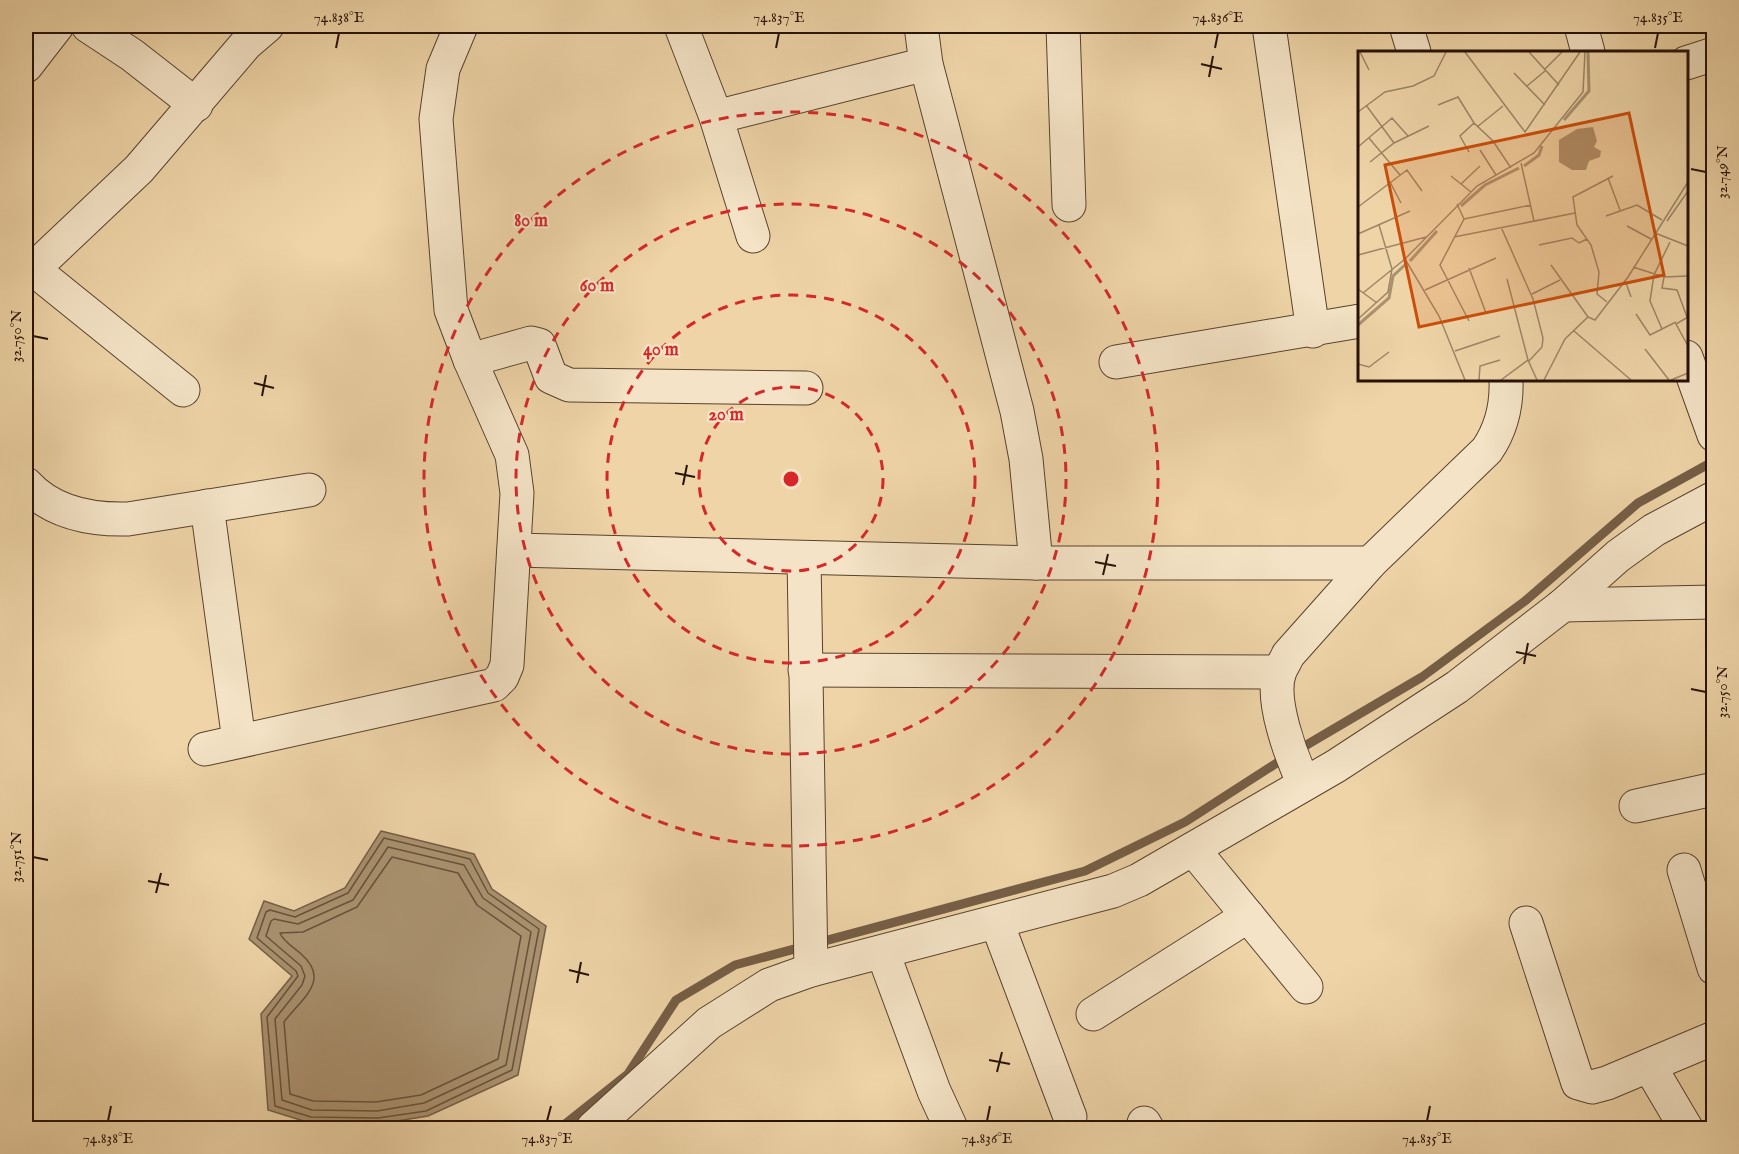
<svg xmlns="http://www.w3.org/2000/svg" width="1739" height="1154" font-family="'IM FELL English',serif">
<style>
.water{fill:#aa9270;stroke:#755e46;stroke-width:1.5}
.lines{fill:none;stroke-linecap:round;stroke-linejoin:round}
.shore{stroke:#68523b;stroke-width:1.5}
.stream{stroke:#755e46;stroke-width:9}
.minor-casing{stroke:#58422e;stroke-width:35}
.minor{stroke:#f4e3c6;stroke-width:33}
.ticks{fill:none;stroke:#261106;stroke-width:2}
.ring{fill:none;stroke:#d62828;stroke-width:3;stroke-dasharray:10 8}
.inset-river{fill:none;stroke:#aa9270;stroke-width:3}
.inset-road{fill:none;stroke:#9e8667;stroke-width:1.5}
.view{fill:#cb4e0b;fill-opacity:0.15;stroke:#cb4e0b;stroke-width:3}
.inset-edge{fill:none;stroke:#261106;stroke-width:3}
.centre{fill:#d62828;stroke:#f4e3c6;stroke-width:3}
.ring-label{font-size:18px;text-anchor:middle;font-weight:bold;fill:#d62828;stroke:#f4e3c6;stroke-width:4.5;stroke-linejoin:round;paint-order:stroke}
.neatline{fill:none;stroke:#261106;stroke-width:2}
.ticks-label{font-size:15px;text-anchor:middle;fill:#261106}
</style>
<rect width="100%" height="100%" fill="#eed4a7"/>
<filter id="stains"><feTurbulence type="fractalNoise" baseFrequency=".00333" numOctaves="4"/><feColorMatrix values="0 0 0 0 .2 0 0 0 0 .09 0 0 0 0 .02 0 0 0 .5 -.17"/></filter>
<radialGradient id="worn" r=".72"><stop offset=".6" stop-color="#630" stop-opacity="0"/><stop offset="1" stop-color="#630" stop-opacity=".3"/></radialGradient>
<!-- water -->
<path class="water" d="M 381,831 L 474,854 L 492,889 L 546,926 L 518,1075 L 428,1116 L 378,1124 L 310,1123 L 268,1110 L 261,1014 L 292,976 L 249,939 L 264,901 L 294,911 L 345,888 Z"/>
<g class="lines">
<!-- shore -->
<g class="shore">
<path d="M 384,838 L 470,859 L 488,893 L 539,929 L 512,1070 L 426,1111 L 378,1118 L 311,1117 L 275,1106 L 267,1017 L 298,976 L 296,971 L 257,938 L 266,912 L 270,910 L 295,917 L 348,893 Z"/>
<path d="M 388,847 L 464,865 L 483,898 L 531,932 L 506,1065 L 424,1103 L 377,1111 L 312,1110 L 282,1100 L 275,1019 L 302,985 L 305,976 L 301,966 L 266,936 L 271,921 L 274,919 L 298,924 L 353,900 Z"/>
<path d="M 392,857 L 458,873 L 477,905 L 521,936 L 498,1059 L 421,1095 L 376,1102 L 313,1101 L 290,1094 L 284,1022 C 302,998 332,980 300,953 C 293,947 283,941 280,933 L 303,932 L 357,907 Z"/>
</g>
<!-- stream -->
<g class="stream">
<path d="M 1298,750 L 1422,677 L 1525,601 L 1638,503 L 1714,461"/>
<path d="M 560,1128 L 628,1074 L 676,1000 L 735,965 L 1085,871 L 1185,822 L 1286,757"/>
</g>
<!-- minor casing -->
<g class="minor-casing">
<g id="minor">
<path d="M 88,26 L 132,55 L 196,105"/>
<path d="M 681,26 L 716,117 L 753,236"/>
<path d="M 921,26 L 926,64 L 1017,411 L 1026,459 L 1036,563"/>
<path d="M 1063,26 L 1069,205"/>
<path d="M 1269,26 L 1313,331"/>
<path d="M 1406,26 L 1414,52"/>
<path d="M 1581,26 L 1588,52"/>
<path d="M 1686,63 L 1714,54"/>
<path d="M 26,66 L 57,26"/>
<path d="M 716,117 L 926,64"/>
<path d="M 33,269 L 183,390"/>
<path d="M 26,276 L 139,169 L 246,44 L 267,26"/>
<path d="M 1686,357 L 1714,435"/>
<path d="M 470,360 L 531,343 L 539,345 L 551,377 L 569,385 L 806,388"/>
<path d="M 1116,362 L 1360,321"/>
<path d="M 26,484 C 52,513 91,520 128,519 L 309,490"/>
<path d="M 207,506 L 239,741"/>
<path d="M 514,550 L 1036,563 L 1370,563"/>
<path d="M 804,558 L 811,970"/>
<path d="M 1563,605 L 1714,602"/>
<path d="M 805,670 L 1279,672"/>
<path d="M 205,749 L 494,685 L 502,677 L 507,665 L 517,493 L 512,455 L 470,360 L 451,310 L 436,119 L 443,69 L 461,26"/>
<path d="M 1304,784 C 1292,758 1269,699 1280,671 C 1282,666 1286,660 1288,655 L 1370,563 L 1487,450 C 1502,428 1507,406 1506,380"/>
<path d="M 1636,806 L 1714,789"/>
<path d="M 1193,849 L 1306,987"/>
<path d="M 1684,870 L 1714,968"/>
<path d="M 997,923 L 1070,1117"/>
<path d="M 1526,923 L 1578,1083 L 1592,1087 L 1607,1083 L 1714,1038"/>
<path d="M 883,953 L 934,1091 L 951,1128"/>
<path d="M 1093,1014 L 1248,916"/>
<path d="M 1650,1067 L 1686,1128"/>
<path d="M 1144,1123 L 1147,1128"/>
<path d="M 593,1128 L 709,1023 L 769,985 L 811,970 L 1113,891 L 1139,880 L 1336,766 L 1457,687 L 1563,605 L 1618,556 L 1654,530 L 1714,498"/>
</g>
</g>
<!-- minor -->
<use href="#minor" class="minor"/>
</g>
<!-- ticks -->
<path class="ticks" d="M 336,48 L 339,33M 776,48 L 779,33M 1215,48 L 1218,33M 1655,48 L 1658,33M 1201,64 L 1222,69M 1209,77 L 1213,56M 1691,169 L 1706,172M 33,336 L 48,339M 254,383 L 274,388M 262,396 L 266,375M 675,473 L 695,477M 683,485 L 687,465M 1095,562 L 1116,566M 1103,575 L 1108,554M 1516,652 L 1536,656M 1524,664 L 1528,643M 1691,689 L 1706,692M 33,857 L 48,860M 148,881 L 169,885M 156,893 L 161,873M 569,970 L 589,975M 577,983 L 581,962M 989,1060 L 1010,1064M 997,1072 L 1002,1052M 108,1121 L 111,1106M 547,1121 L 551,1106M 987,1121 L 990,1106M 1427,1121 L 1430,1106"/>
<!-- distance rings -->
<g class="ring">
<circle cx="791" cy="479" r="92"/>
<circle cx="791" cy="479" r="184"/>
<circle cx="791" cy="479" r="275"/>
<circle cx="791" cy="479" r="367"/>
</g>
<!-- overview -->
<g transform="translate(1358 51)">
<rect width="330" height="330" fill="#eed4a7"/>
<path d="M 235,76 L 239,90 L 236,96 L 243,100 L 242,106 L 231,110 L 228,119 L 214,119 L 201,111 L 201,89 L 219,78 Z" fill="#aa9270"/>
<path class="inset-river" d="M 206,69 L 231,40 L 230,1M 166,115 L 181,104 L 184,95M 103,155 L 127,134 L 161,117M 52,210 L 79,180M 0,274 L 31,247 L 35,225 L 48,213"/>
<path class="inset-road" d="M 2,1 L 11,19M 107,1 L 167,81 L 222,1M 171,1 L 201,34M 186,19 L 204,1M 156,22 L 187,54M 169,35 L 187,20M 8,54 L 36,92M 80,54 L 100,46 L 116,72 L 135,90 L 153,117M 0,61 L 27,41 L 55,35 L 76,25 L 88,1M 119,76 L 145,55M 11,87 L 42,124M 0,96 L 34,67 L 50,85M 122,99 L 138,124M 111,101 L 102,85 L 116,72M 12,111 L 36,92 L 71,75M 163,112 L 176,170M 93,125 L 113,141M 250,127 L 262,159M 32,131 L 43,152M 103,133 L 122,115M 99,153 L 106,168 L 82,214 L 111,270M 0,156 L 49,119 L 64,140M 248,165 L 279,154 L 304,169M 106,168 L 173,154M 309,170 L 330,140M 269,175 L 293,188M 143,176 L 175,248 L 185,287 L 184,296 L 170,311M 297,182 L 330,195M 0,183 L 52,160M 96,186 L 217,162M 181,194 L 214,187 L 221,192 L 229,188M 0,204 L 68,186M 193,214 L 230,266M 275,216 L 306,226 L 330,225M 111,217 L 128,262M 306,226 L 304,237 L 319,239 L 329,266M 149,228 L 170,309M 267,229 L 273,246M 0,238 L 19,252M 67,239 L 138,207M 5,242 L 47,208M 174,243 L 202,229M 249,251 L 239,243 L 241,221 L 233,194 L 219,174 L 215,146 L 255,125M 278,263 L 292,284 L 318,271M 330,266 L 318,273 L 330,295M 0,268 L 30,241 L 34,218 L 21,174M 304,278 L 292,250 L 296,224 L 312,191M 216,280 L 273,329M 287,298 L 311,329M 97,300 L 142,285M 0,313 L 11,316 L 31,301M 107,329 L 81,265 L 47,208 L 119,135 L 176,102 L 225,41 L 227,1M 121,329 L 122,315 L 142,309M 143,329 L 170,309 L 179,329M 186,329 L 207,288 L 230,266 L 237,269 L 270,226 L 330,131M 313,329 L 330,322"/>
<path class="view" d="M 271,62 L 306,224 L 61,276 L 27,114 Z"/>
<rect width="330" height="330" class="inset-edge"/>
</g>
<circle cx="791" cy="479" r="9" class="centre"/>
<g class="ring-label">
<text x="531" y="226">80 m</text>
<text x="597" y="291">60 m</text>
<text x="661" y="355">40 m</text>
<text x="726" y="420">20 m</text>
</g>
<!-- margin -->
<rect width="1739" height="1154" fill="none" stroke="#eed4a7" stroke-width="66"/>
<rect x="33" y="33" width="1673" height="1088" class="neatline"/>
<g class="ticks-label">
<text x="339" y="22">74.838°E</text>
<text x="779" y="22">74.837°E</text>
<text x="1218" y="22">74.836°E</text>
<text x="1658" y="22">74.835°E</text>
<text transform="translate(1722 172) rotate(-90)" y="5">32.749°N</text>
<text transform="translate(16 336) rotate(-90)" y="5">32.750°N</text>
<text transform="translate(1722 692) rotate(-90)" y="5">32.750°N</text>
<text transform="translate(16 857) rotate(-90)" y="5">32.751°N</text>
<text x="108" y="1143">74.838°E</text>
<text x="547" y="1143">74.837°E</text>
<text x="987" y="1143">74.836°E</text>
<text x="1427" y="1143">74.835°E</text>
</g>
<rect width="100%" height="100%" filter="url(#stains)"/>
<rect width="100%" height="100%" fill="url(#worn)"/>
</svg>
